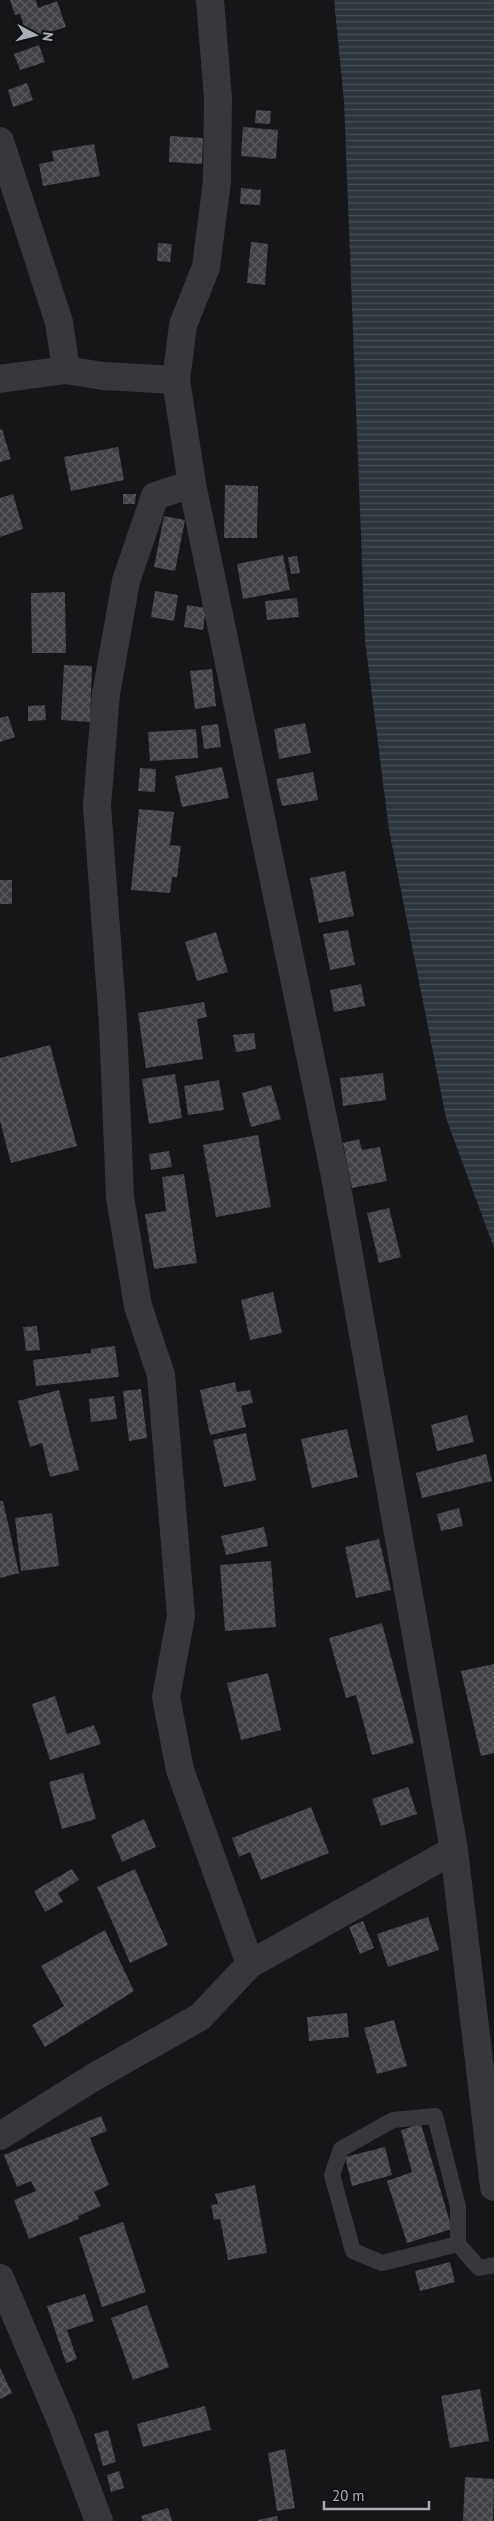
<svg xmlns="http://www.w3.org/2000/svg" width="494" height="2521" font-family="'PT Sans',sans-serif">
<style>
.water{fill:url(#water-rules)}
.building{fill:url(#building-cross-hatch)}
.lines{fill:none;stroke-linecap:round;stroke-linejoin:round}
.service{stroke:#37383d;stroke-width:16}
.minor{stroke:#37383d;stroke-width:28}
</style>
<defs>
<pattern id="water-rules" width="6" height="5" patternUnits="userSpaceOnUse" patternTransform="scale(1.25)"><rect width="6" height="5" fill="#2c353c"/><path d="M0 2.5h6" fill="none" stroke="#485056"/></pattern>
<pattern id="building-cross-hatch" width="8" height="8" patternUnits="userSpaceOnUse" patternTransform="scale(1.25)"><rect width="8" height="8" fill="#404145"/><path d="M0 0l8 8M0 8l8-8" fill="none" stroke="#595a5e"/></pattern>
</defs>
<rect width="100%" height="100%" fill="#161618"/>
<!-- water -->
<path class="water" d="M 334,0 L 494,0 L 494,1248 L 446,1118 L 389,830 L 365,640 L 344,101 Z"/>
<!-- building -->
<g class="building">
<path d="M 10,0 L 36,0 L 38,8 L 57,1 L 66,27 L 28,39 L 20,14 L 15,15 Z"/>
<path d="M 39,45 L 45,62 L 20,70 L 14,54 Z"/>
<path d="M 27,83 L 33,100 L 13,107 L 8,90 Z"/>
<path d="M 256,110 L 271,111 L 270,124 L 255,123 Z"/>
<path d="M 243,127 L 278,130 L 276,159 L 241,156 Z"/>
<path d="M 170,136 L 203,138 L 202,164 L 169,162 Z"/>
<path d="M 94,144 L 100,176 L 43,186 L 39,164 L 54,161 L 52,151 Z"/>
<path d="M 241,188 L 261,190 L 260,205 L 240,204 Z"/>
<path d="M 251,242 L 268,244 L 265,285 L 247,283 Z"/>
<path d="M 158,243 L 172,244 L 170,262 L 157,261 Z"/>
<path d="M 2,429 L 11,459 L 0,462 L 0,430 Z"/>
<path d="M 118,447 L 124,480 L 71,491 L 64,457 Z"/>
<path d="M 225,485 L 258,486 L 257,538 L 224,538 Z"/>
<path d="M 13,494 L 23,529 L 0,537 L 0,498 Z"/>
<path d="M 123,494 L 136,494 L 135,504 L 123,504 Z"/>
<path d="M 164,516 L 185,520 L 175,571 L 154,567 Z"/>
<path d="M 283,555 L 290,590 L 243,599 L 237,564 Z"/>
<path d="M 297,556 L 300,573 L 291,574 L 288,557 Z"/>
<path d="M 155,591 L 178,595 L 174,621 L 151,617 Z"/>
<path d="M 65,592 L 66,653 L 32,653 L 31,593 Z"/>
<path d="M 297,598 L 299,617 L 267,620 L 265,601 Z"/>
<path d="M 187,605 L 206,608 L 203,630 L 184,627 Z"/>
<path d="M 64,665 L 92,666 L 90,722 L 61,720 Z"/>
<path d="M 212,669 L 216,706 L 195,709 L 190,671 Z"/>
<path d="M 45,705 L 46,720 L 28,721 L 28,706 Z"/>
<path d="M 8,716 L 15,737 L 0,742 L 0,718 Z"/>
<path d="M 305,723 L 311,753 L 279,759 L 274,729 Z"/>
<path d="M 218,724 L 221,747 L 204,749 L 201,726 Z"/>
<path d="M 196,729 L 198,758 L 150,761 L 148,732 Z"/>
<path d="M 222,767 L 229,798 L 182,807 L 175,776 Z"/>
<path d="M 140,768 L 156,769 L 155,792 L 138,791 Z"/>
<path d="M 313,772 L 318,800 L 282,806 L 276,779 Z"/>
<path d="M 139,809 L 174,812 L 170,845 L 181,846 L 177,877 L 172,877 L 170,893 L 131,890 Z"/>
<path d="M 345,871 L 354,916 L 319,923 L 310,878 Z"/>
<rect x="0" y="880" width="12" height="24"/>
<path d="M 348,930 L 355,965 L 330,970 L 323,934 Z"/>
<path d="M 216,932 L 228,972 L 197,981 L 185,942 Z"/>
<path d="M 361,984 L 365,1006 L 334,1012 L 330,990 Z"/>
<path d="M 204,1002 L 207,1017 L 197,1019 L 203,1059 L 146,1068 L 138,1013 Z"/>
<path d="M 254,1033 L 256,1049 L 236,1052 L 233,1035 Z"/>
<path d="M 50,1045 L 77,1146 L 11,1163 L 0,1121 L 0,1058 Z"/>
<path d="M 383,1073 L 386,1100 L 343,1106 L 340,1078 Z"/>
<path d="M 175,1074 L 182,1118 L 149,1124 L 142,1079 Z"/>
<path d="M 219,1080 L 224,1110 L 188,1115 L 184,1086 Z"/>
<path d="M 271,1085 L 281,1119 L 251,1127 L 242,1093 Z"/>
<path d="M 258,1135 L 271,1207 L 216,1217 L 203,1145 Z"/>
<path d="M 359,1139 L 362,1150 L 380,1147 L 387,1181 L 352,1188 L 343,1143 Z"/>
<path d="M 169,1151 L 172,1167 L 151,1170 L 149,1154 Z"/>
<path d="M 184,1174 L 197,1263 L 154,1269 L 145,1214 L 166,1211 L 162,1177 Z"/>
<path d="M 389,1208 L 401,1257 L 379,1263 L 367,1213 Z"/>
<path d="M 273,1292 L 282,1333 L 250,1340 L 241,1300 Z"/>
<path d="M 37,1326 L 40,1350 L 26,1351 L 23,1327 Z"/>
<path d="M 115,1346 L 119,1377 L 36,1386 L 33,1360 L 91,1353 L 91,1349 Z"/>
<path d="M 235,1382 L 237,1392 L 250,1390 L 253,1403 L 241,1406 L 246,1427 L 210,1435 L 200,1390 Z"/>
<path d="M 141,1389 L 147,1438 L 129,1441 L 123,1391 Z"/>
<path d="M 59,1390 L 79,1470 L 50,1477 L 42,1443 L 30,1447 L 18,1401 Z"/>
<path d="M 114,1396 L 117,1419 L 91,1422 L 89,1399 Z"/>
<path d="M 467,1415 L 474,1442 L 437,1451 L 431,1425 Z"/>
<path d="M 347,1429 L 358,1477 L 312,1488 L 301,1439 Z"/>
<path d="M 246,1433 L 256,1480 L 224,1487 L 213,1440 Z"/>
<path d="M 486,1454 L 492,1481 L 422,1498 L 416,1473 Z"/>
<path d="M 0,1501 L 3,1501 L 19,1573 L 0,1578 Z"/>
<path d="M 459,1508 L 463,1526 L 441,1531 L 437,1514 Z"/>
<path d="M 52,1513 L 59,1566 L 21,1571 L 15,1518 Z"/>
<path d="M 264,1527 L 268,1546 L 226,1555 L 221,1536 Z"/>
<path d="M 379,1539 L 391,1590 L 356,1598 L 345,1547 Z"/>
<path d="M 271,1561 L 276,1627 L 225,1631 L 220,1565 Z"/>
<path d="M 382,1623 L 414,1743 L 372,1755 L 356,1695 L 346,1698 L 329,1638 Z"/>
<path d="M 494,1664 L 494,1753 L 481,1756 L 461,1671 Z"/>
<path d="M 268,1673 L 281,1730 L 241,1740 L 227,1683 Z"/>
<path d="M 55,1696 L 67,1734 L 94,1725 L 101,1744 L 50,1760 L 32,1704 Z"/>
<path d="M 83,1773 L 96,1819 L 62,1829 L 49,1782 Z"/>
<path d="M 408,1787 L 417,1814 L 381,1826 L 372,1799 Z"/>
<path d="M 311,1807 L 329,1853 L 261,1880 L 250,1852 L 239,1857 L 232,1838 Z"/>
<path d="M 144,1819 L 156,1847 L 122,1862 L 111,1835 Z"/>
<path d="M 72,1869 L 79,1880 L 58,1893 L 63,1902 L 45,1912 L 34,1891 Z"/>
<path d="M 135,1869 L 168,1945 L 130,1963 L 97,1887 Z"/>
<path d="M 428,1917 L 439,1950 L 388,1967 L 377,1934 Z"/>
<path d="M 363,1921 L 374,1948 L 360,1954 L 349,1927 Z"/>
<path d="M 105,1930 L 134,1991 L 45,2047 L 32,2025 L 64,2006 L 41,1966 Z"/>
<path d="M 347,2013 L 349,2037 L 309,2041 L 307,2017 Z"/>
<path d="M 394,2020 L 407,2066 L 377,2074 L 364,2028 Z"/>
<path d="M 101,2116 L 107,2131 L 90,2138 L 109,2185 L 94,2192 L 101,2206 L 78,2216 L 79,2219 L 29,2239 L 14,2200 L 36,2191 L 31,2181 L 17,2187 L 4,2155 Z"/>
<path d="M 421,2124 L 452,2229 L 407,2243 L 387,2181 L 412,2172 L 401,2130 Z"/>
<path d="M 385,2147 L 392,2175 L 352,2186 L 345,2157 Z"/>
<path d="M 255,2185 L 267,2253 L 228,2260 L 220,2219 L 214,2220 L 211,2205 L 218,2204 L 215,2194 Z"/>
<path d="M 123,2222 L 146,2292 L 102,2307 L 79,2237 Z"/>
<path d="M 450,2262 L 455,2282 L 420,2291 L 415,2271 Z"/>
<path d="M 85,2294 L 94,2321 L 67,2330 L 77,2359 L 66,2363 L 47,2306 Z"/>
<path d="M 147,2305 L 169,2367 L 133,2380 L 111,2318 Z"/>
<path d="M 0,2368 L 12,2393 L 0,2399 Z"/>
<path d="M 480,2389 L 489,2441 L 450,2448 L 441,2396 Z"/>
<path d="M 205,2406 L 211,2430 L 143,2447 L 137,2424 Z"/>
<path d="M 108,2430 L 116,2462 L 103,2466 L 94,2434 Z"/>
<path d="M 285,2449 L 295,2508 L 277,2511 L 268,2453 Z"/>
<path d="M 119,2471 L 124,2488 L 111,2492 L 107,2475 Z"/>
<path d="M 465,2477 L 494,2479 L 493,2521 L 463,2521 Z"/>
<path d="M 168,2508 L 172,2521 L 143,2521 L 141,2516 Z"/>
<path d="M 277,2516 L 278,2521 L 258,2521 L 258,2520 Z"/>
</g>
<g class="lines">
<!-- service -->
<path class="service" d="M 458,2244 L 382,2263 L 353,2251 L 332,2175 L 341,2149 L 393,2120 L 435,2116 L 458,2207 L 458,2244 L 479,2268 L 494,2265"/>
<!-- minor -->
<g class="minor">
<path d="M 210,0 L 218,98 L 217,181 L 206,267 L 183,325 L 176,380 L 192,484 L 335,1176 L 454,1850 L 494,2187"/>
<path d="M 0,141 L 59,322 L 66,370"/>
<path d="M 0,379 L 66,370 L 103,376 L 176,380"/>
<path d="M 192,484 L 155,496 L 126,581 L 106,694 L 97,806 L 113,1024 L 120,1197 L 138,1306 L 161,1375 L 181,1616 L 166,1697 L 180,1770 L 250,1964"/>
<path d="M 0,2136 L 94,2077 L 200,2017 L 250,1964 L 454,1850"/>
<path d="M 0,2278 L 61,2421 L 99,2521"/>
</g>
</g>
<!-- north arrow -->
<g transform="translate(35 35) rotate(97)" stroke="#111113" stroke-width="4" paint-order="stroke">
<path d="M0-4L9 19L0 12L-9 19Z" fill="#a8adb8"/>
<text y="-8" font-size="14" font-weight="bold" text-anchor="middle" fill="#a8adb8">N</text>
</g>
<!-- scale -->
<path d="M324 2501v8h105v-8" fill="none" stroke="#a8adb8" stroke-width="2.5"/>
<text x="332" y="2501" font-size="15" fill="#a8adb8" stroke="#111113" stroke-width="4" paint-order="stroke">20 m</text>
</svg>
